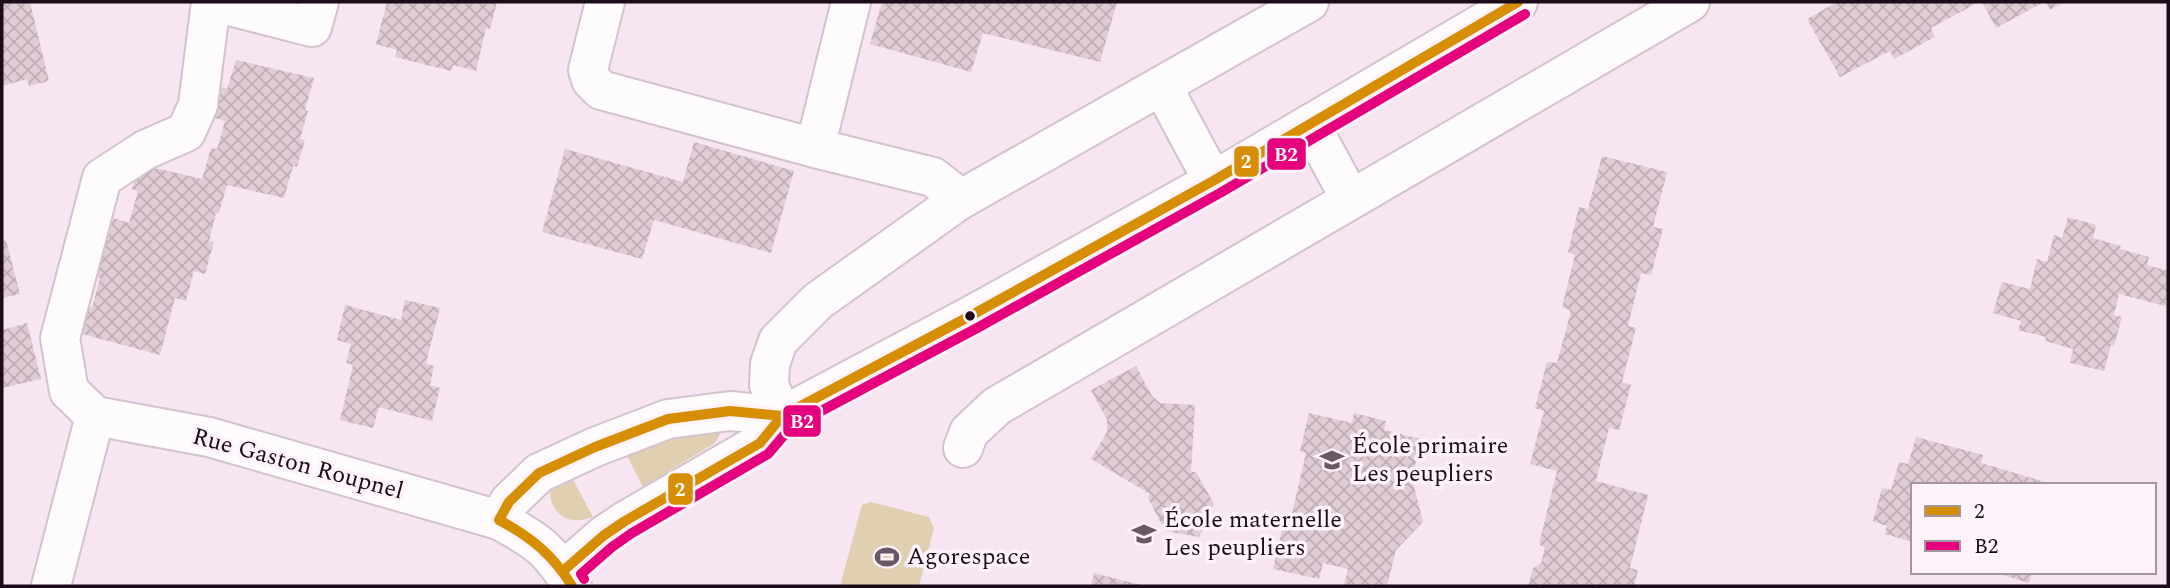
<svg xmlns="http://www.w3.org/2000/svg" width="2170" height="588" font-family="Spectral,serif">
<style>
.grass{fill:#e0d0b1}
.building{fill:url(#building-cross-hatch)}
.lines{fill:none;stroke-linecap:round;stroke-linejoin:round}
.minor-casing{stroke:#d4c2ce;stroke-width:42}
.minor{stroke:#fefbfd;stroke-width:38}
.bus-1-casing{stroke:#fef3fa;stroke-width:16}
.bus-2-casing{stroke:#fef3fa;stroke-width:16}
.bus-1{stroke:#d68f04;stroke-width:10}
.bus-2{stroke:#e5007d;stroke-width:10}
.bus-dot{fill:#1c0b18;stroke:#fef3fa;stroke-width:2.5}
.labels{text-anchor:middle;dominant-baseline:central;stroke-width:7;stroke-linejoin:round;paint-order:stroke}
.poi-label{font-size:24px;fill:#1c0b18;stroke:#fef3fa;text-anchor:start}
.street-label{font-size:24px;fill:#1c0b18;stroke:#fef3fa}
.line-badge{stroke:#fef3fa;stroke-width:2.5}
.badge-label{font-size:19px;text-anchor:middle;font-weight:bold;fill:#fff}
</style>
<defs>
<pattern id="building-cross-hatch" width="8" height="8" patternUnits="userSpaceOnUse" patternTransform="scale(1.75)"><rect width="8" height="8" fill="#e0ccd5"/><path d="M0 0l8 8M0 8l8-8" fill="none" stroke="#c0aeb6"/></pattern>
</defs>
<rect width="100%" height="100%" fill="#f7e5f1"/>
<!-- grass -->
<g class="grass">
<path d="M 717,429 L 720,434 L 715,443 L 643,487 L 625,452 L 671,437 Z"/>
<path d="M 569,472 L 593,517 C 576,523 559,522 552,502 C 550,497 549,491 552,486 C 555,480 563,476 569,472 Z"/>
<path d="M 871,502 L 929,517 L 934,528 L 919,586 L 840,586 L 862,505 Z"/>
</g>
<!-- building -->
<g class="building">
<path d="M 2,2 L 30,2 L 49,81 L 29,86 L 27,79 L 2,86 Z"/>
<path d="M 387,2 L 497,2 L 490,29 L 486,28 L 476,71 L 453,65 L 451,71 L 395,57 L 397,50 L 376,44 Z"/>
<path d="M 882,2 L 1117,2 L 1100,62 L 983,33 L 971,72 L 870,44 Z"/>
<path d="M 1837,2 L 1979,2 L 1931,28 L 1935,37 L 1894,59 L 1890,51 L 1840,77 L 1807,19 Z"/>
<path d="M 1982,2 L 2044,2 L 1996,28 Z"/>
<path d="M 2046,2 L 2064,2 L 2050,10 Z"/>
<path d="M 236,60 L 314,78 L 305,110 L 308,111 L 300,139 L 305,140 L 297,167 L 293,166 L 284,198 L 227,185 L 219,213 L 216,213 L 209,241 L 214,242 L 205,274 L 194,271 L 186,301 L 175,298 L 160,355 L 82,334 L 89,307 L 92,308 L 100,278 L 97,276 L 113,218 L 129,223 L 138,191 L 132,189 L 139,164 L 202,179 L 211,148 L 217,149 L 225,121 L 215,118 L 222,87 L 227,89 Z"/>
<path d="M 694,142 L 794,171 L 771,253 L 654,220 L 642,259 L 542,232 L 565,149 L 683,182 Z"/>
<path d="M 1602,156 L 1667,172 L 1653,227 L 1663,229 L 1651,275 L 1641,273 L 1628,326 L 1636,328 L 1622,382 L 1631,385 L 1619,430 L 1609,428 L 1596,481 L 1648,495 L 1630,568 L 1638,570 L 1634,586 L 1528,586 L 1533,568 L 1541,563 L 1545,548 L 1539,544 L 1557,471 L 1530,464 L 1544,411 L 1535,408 L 1547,362 L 1557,363 L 1570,315 L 1570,310 L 1562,307 L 1575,255 L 1568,252 L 1579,207 L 1588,209 Z"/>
<path d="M 2068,217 L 2096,225 L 2093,238 L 2121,246 L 2120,249 L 2149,257 L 2147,265 L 2168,271 L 2168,295 L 2165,306 L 2119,294 L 2114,315 L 2122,317 L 2114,346 L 2111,345 L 2104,371 L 2070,363 L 2073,349 L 2045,341 L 2046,337 L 2018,330 L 2021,321 L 1993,313 L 2002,282 L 2030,289 L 2037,259 L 2047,262 L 2054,235 L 2062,238 Z"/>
<path d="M 6,240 L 20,294 L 2,298 L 2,241 Z"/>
<path d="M 405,300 L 440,308 L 426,363 L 434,366 L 430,385 L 440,388 L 432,421 L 379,407 L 373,428 L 340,420 L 353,365 L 346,363 L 351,344 L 337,340 L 345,305 L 401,320 Z"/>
<path d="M 27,323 L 41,379 L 2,388 L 2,330 Z"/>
<path d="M 1136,366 L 1152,396 L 1160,403 L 1195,405 L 1191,472 L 1196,472 L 1214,504 L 1199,537 L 1165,531 L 1148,498 L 1150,494 L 1091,459 L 1107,432 L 1107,420 L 1091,390 Z"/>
<path d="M 1309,413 L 1352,423 L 1354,413 L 1386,421 L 1384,430 L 1421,439 L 1412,479 L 1423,522 L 1396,550 L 1387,586 L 1344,585 L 1348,569 L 1323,563 L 1319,579 L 1273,569 L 1282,530 L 1288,531 L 1306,453 L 1300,451 Z"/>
<path d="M 1916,437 L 1983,455 L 1981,463 L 2055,485 L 1913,485 L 1913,542 L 1885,534 L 1887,526 L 1873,521 L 1882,488 L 1891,490 L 1899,462 L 1908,464 Z"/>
<path d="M 1993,572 L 2032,572 L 2029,583 Z"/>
<path d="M 1094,573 L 1141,585 L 1141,586 L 1091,586 Z"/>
</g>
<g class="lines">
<!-- minor casing -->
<g class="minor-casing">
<g id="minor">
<path d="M 214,2 L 312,27 L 319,2"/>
<path d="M 605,2 L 588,70 L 591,80 L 601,90 L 815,148"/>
<path d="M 851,2 L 815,148 L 933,177 L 951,191 L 958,201"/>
<path d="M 1162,86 L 1213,181"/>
<path d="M 1310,124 L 1350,198"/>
<path d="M 95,416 L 209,437 L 499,520 C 536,540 550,549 572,586"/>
<path d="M 95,416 L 69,391 L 60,338 L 102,178 L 145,150 L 186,132 L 198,105 L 211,2"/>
<path d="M 782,416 L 769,385 L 770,364 L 778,341 L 818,301 L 958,201 L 1309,2"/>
<path d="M 963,448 L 969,432 L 997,406 L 1690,2"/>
<path d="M 499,520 L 509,502 L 539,473 L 595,447 L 668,419 L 730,411 L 782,416"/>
<path d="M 563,571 L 603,536 L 625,521 L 760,443 L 782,416 L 972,315 L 1213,181 L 1518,2"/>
<path d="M 51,586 L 95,416"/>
</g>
</g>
<!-- minor -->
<use href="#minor" class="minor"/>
<!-- bus-1 casing -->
<g class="bus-1-casing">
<g id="bus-1">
<path d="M 563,571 L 603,536 L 625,521 L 760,443 L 782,416 L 797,408"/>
<path d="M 572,586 C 553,555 531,537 499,520 L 509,502 L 539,473 L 595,447 L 668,419 L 730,411 L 782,416 L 972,315 L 1213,181 L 1518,2"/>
</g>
</g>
<!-- bus-2 casing -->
<g class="bus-2-casing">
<path id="bus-2" d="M 584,579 L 581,574 L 612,547 L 632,533 L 768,454 L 791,427 L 979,327 L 1220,193 L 1525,14"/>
</g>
<!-- bus-1 -->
<use href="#bus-1" class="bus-1"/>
<!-- bus-2 -->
<use href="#bus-2" class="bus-2"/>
</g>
<!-- icons -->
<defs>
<g id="school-bare" transform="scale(1.89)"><path d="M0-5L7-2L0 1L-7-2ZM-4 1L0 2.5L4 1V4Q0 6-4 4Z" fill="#695764" stroke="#fef3fa" stroke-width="2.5" paint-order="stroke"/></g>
<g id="stadium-bare" transform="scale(1.89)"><path d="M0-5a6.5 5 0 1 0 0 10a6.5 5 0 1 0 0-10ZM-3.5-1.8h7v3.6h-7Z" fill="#695764" stroke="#fef3fa" stroke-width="2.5" paint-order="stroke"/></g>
</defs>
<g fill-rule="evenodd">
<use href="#school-bare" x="1332" y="460"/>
<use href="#school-bare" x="1144" y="534"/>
<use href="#stadium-bare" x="887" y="557"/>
</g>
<!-- markers -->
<circle class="bus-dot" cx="970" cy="316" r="6"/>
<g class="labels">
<!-- poi labels -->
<g class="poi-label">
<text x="1352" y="446">École primaire<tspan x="1352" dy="28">Les peupliers</tspan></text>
<text x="1164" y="520">École maternelle<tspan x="1164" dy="28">Les peupliers</tspan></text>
<text x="907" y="557">Agorespace</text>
</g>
<!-- street labels -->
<g class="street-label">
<text transform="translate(298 464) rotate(15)">Rue Gaston Roupnel</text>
</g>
</g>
<g class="line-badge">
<rect x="1266" y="137" width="41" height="34" rx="7" fill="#e5007d"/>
<rect x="1233" y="145" width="27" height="33" rx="7" fill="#d68f04"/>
<rect x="782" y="404" width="40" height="34" rx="7" fill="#e5007d"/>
<rect x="667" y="472" width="27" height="34" rx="7" fill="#d68f04"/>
</g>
<g class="badge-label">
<text x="1286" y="161">B2</text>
<text x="1246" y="168">2</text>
<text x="802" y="428">B2</text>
<text x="680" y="496">2</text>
</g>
<!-- border -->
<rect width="2170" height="588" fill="none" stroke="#1c0b18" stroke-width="7"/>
<!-- legend -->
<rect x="1911" y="483" width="245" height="91" fill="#fef3fa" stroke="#a496a0" stroke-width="2"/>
<rect x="1925" y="506" width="35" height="10" fill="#d68f04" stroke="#a496a0" stroke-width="2"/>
<text x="1974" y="518" font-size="21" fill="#1c0b18">2</text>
<rect x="1925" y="541" width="35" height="10" fill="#e5007d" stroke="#a496a0" stroke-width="2"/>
<text x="1974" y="553" font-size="21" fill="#1c0b18">B2</text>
</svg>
